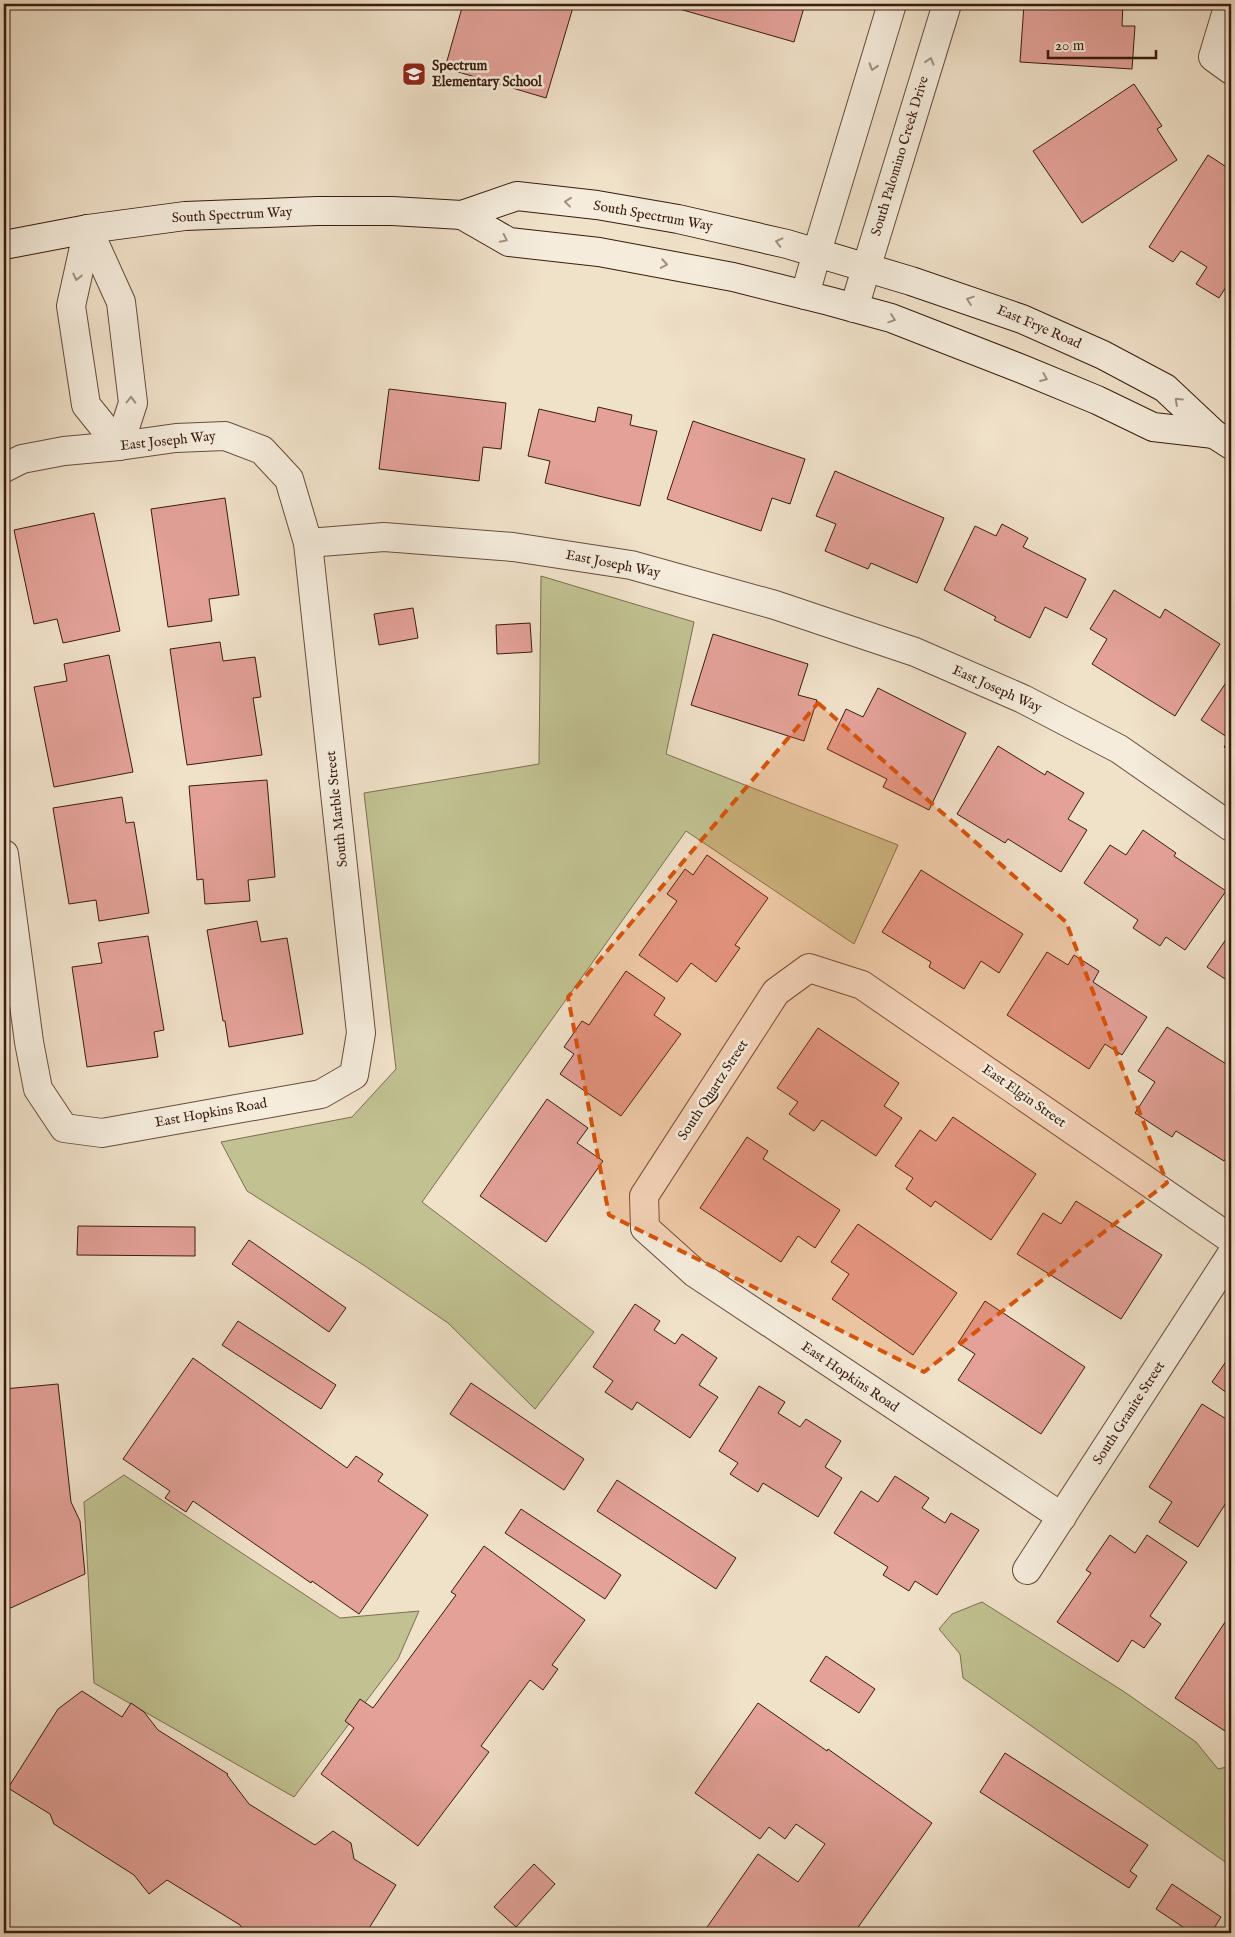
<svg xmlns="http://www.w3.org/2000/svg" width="1235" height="1937" font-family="'IM FELL English',serif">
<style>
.green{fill:#c1c191;stroke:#7e6e50}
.building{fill:#e3a198;stroke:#3a1b0e}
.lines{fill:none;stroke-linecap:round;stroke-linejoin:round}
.street-casing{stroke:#684c3d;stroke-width:30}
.secondary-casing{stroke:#3a1b0e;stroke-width:30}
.street{stroke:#f5ecdc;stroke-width:28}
.secondary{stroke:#f5ecdc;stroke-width:28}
.oneway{stroke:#a18e7f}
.marked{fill:#d7530c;fill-opacity:0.2;stroke:#d7530c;stroke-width:4;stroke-dasharray:10 6;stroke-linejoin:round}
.labels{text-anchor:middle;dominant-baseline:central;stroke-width:5;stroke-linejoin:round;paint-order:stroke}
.poi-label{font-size:14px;font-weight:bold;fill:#3a1b0e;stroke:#f5ecdc;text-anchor:start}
.street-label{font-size:14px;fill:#3a1b0e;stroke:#f5ecdc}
</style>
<rect width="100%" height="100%" fill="#f0e1c9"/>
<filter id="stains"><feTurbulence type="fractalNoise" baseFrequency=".004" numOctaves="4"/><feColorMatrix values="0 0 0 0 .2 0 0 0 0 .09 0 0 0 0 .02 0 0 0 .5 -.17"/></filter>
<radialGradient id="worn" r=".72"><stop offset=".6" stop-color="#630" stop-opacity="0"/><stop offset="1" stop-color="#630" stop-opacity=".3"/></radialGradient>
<!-- green -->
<g class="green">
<path d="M 541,576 L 694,622 L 666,754 L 898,845 L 854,944 L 686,831 L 422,1202 L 594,1332 L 535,1409 L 448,1323 L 365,1266 L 247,1191 L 221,1142 L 352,1117 L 396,1069 L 364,793 L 539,764 Z"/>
<path d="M 124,1475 L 340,1618 L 419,1611 L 398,1659 L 294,1797 L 94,1683 L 84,1502 Z"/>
<path d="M 982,1602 L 1123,1691 L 1196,1742 L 1218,1769 L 1231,1766 L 1231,1866 L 963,1678 L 960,1654 L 939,1629 L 952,1614 Z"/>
</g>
<!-- building -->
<g class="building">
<path d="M 463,4 L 574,4 L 546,98 L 445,68 Z"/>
<path d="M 662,4 L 805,4 L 794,42 Z"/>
<path d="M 1024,4 L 1123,4 L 1122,26 L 1135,26 L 1132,69 L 1020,62 Z"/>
<path d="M 1134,84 L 1162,126 L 1157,129 L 1177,160 L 1082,223 L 1033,151 Z"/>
<path d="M 1208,155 L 1231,170 L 1231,279 L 1219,298 L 1196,284 L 1207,267 L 1181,251 L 1173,262 L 1149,247 Z"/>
<path d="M 389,389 L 506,403 L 501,449 L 483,447 L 479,481 L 379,469 Z"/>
<path d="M 598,407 L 632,415 L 630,425 L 657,431 L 640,506 L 545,483 L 550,461 L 528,456 L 539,409 L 595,422 Z"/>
<path d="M 693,421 L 805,459 L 790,504 L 772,498 L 761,531 L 667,499 Z"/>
<path d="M 835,471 L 944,518 L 917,583 L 871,563 L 868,569 L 825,551 L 836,524 L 816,516 Z"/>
<path d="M 225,498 L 239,595 L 209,599 L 212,621 L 168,627 L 151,509 Z"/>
<path d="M 94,513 L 120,631 L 63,643 L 57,619 L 34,624 L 14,530 Z"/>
<path d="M 1002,524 L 1028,538 L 1023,547 L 1086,579 L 1067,618 L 1045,607 L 1030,638 L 994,620 L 996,617 L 944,590 L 975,526 L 996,536 Z"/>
<path d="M 1114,590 L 1160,618 L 1165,609 L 1220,644 L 1175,716 L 1092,664 L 1107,639 L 1090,629 Z"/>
<path d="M 413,608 L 418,638 L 379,645 L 374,614 Z"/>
<path d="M 530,623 L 532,652 L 497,654 L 496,625 Z"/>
<path d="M 713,634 L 808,664 L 798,695 L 817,700 L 804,741 L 691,705 Z"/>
<path d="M 220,642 L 223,661 L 255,657 L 261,697 L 253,698 L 262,755 L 187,765 L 170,649 Z"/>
<path d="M 109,655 L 133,772 L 54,787 L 34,687 L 67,681 L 64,664 Z"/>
<path d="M 1231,675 L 1231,752 L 1224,747 L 1230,739 L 1201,720 Z"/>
<path d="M 878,688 L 966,733 L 929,810 L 883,787 L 887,779 L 827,749 L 846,709 L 863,717 Z"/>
<path d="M 998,746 L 1045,775 L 1047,771 L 1084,793 L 1068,819 L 1087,830 L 1061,872 L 1008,839 L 1005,843 L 957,814 Z"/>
<path d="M 267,780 L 275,877 L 248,880 L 250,901 L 205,904 L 203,879 L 197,880 L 189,786 Z"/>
<path d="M 122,797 L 126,823 L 134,822 L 149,913 L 99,921 L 96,900 L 69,904 L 53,808 Z"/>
<path d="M 1143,830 L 1176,853 L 1174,856 L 1226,891 L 1185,950 L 1166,937 L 1160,946 L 1133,928 L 1138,920 L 1084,883 L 1110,845 L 1126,855 Z"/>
<path d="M 707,855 L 768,898 L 735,945 L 740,948 L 716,982 L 691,963 L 677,982 L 639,955 L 677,901 L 667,894 L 685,869 L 693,875 Z"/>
<path d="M 921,870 L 1023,934 L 999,973 L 981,961 L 964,989 L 929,967 L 931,962 L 882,932 Z"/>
<path d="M 257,921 L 261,942 L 287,938 L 303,1034 L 229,1047 L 225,1021 L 223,1021 L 207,930 Z"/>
<path d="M 1231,932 L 1231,983 L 1207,967 Z"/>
<path d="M 148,936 L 164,1030 L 154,1032 L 158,1057 L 87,1067 L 72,967 L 102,963 L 98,943 Z"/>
<path d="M 1047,952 L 1068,965 L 1074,955 L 1099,971 L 1093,982 L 1147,1017 L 1122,1055 L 1105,1044 L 1089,1069 L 1007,1015 Z"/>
<path d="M 626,971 L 665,998 L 654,1015 L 681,1034 L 621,1116 L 560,1074 L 574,1054 L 564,1047 L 582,1021 L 589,1025 Z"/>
<path d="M 1167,1027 L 1231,1067 L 1231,1149 L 1224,1161 L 1176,1131 L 1172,1137 L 1135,1113 L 1155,1082 L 1138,1071 Z"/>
<path d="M 818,1028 L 899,1083 L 884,1106 L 902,1118 L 876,1156 L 822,1120 L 814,1131 L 789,1114 L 798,1102 L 777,1088 Z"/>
<path d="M 547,1099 L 588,1128 L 577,1143 L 603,1161 L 546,1242 L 480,1196 Z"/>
<path d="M 953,1117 L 1036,1174 L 991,1240 L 935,1201 L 931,1207 L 906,1189 L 913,1178 L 895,1166 L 920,1130 L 936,1141 Z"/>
<path d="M 747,1137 L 768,1151 L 763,1159 L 840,1210 L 815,1248 L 798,1236 L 781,1262 L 700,1208 Z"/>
<path d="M 1076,1201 L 1162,1255 L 1121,1319 L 1017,1254 L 1043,1213 L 1061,1224 Z"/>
<path d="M 858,1224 L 957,1293 L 913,1355 L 832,1299 L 849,1274 L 831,1262 Z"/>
<path d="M 78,1226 L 195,1227 L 195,1256 L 77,1255 Z"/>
<path d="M 249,1240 L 346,1308 L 329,1332 L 232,1264 Z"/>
<path d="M 985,1301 L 1085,1367 L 1041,1434 L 958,1380 L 975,1354 L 958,1343 Z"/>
<path d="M 635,1304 L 660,1321 L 654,1330 L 675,1344 L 682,1334 L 717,1358 L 699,1385 L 718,1397 L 690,1438 L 637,1402 L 632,1410 L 605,1392 L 613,1381 L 593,1367 Z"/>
<path d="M 238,1321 L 336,1385 L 321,1409 L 222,1345 Z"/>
<path d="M 1231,1354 L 1231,1396 L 1212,1382 Z"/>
<path d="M 193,1358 L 347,1468 L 356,1456 L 383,1474 L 378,1481 L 428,1515 L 359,1614 L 312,1581 L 311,1583 L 193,1501 L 186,1512 L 165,1498 L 170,1491 L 123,1459 Z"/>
<path d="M 471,1383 L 584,1459 L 564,1490 L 450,1414 Z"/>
<path d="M 58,1384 L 71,1502 L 80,1521 L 85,1574 L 4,1611 L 4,1389 Z"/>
<path d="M 759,1386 L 785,1402 L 778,1413 L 800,1427 L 806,1419 L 841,1441 L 825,1467 L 842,1478 L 818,1517 L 763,1483 L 758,1492 L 730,1474 L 738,1463 L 719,1451 Z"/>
<path d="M 1202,1404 L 1231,1422 L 1231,1495 L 1198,1547 L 1159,1522 L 1172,1502 L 1149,1487 Z"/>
<path d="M 895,1476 L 929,1498 L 922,1508 L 945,1523 L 951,1513 L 979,1530 L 937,1595 L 915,1581 L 909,1591 L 883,1575 L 888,1567 L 834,1533 L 861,1491 L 878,1502 Z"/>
<path d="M 617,1480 L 736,1558 L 716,1589 L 597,1511 Z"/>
<path d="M 521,1509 L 621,1575 L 605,1599 L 505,1533 Z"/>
<path d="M 1110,1535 L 1135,1553 L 1147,1535 L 1187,1562 L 1150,1616 L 1161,1624 L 1144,1648 L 1132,1640 L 1118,1662 L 1057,1622 L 1091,1573 L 1086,1570 Z"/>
<path d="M 484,1546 L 585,1620 L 552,1665 L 558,1669 L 543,1690 L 530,1680 L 481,1746 L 489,1752 L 418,1846 L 321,1774 L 354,1728 L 345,1721 L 360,1699 L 373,1708 L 456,1595 L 451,1592 Z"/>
<path d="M 1231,1613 L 1231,1735 L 1175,1698 Z"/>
<path d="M 826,1656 L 875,1689 L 859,1713 L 810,1681 Z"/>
<path d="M 82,1691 L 122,1717 L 131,1703 L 144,1712 L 158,1730 L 228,1774 L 227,1775 L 249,1804 L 315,1845 L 333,1831 L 351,1843 L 354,1859 L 396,1885 L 366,1933 L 246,1933 L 240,1925 L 167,1880 L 149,1894 L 134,1875 L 54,1824 L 50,1814 L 8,1788 L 58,1709 Z"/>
<path d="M 758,1703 L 827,1751 L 828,1749 L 932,1823 L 854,1933 L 703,1933 L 758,1854 L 798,1882 L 825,1844 L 796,1824 L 785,1839 L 769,1827 L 760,1839 L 695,1793 Z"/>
<path d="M 1005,1753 L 1148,1845 L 1130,1871 L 1137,1876 L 1129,1888 L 980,1792 Z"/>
<path d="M 534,1864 L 555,1884 L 516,1927 L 494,1907 Z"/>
<path d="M 1172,1884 L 1221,1917 L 1211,1933 L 1192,1933 L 1156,1909 Z"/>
</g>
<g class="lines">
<!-- street casing -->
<g class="street-casing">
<g id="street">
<path d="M 1229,4 L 1213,57 L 1231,70"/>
<path d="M 88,229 L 71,306 L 86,405 L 119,446"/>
<path d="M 88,229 L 121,302 L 133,403 L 119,446"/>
<path d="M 805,295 L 817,252 L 892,4"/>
<path d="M 854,308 L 947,4"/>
<path d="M 4,468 L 22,459 L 64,451 L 119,446 L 176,438 L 225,436 L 262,450 L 289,479 L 308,543 L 384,537 L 513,547 L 631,565 L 775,605 L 915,652 L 1023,699 L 1119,749 L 1231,827"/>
<path d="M 4,854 L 29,1042 L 38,1089 L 64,1128 L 102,1133 L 321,1094 L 354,1075 L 361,1033 L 308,543"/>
<path d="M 1062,1517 L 695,1273 L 645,1228 L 644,1196 L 776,992 L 809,968 L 862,985 L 1231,1239"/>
<path d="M 1027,1570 L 1231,1255"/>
</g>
</g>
<!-- secondary casing -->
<g class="secondary-casing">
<g id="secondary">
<path d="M 462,215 L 509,242 L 599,252 L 733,277 L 829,301 L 891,318 L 1022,369 L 1097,400 L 1153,427 L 1214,434"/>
<path d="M 4,245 L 88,229 L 185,216 L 317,211 L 392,211 L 462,215 L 517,196 L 597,205 L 678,219 L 787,244 L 911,281 L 1022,319 L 1103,355 L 1165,388 L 1214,434 L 1231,445"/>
</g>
</g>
<!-- street -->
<use href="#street" class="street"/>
<!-- secondary -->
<use href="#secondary" class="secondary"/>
</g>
<!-- one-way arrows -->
<defs><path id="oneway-chevron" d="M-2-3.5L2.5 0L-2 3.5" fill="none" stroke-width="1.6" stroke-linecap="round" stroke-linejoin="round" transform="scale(1.25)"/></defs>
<g class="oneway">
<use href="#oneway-chevron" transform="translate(930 61) rotate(-73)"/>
<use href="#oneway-chevron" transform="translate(873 67) rotate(107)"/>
<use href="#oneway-chevron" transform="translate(568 202) rotate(-174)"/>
<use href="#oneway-chevron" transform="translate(504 239) rotate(26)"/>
<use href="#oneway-chevron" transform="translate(779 242) rotate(-166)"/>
<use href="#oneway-chevron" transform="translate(664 264) rotate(10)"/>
<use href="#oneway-chevron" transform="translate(77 277) rotate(103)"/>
<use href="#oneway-chevron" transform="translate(970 300) rotate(-161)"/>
<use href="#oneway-chevron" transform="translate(892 319) rotate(19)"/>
<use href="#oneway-chevron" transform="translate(1044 378) rotate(23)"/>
<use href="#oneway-chevron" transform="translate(131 400) rotate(-89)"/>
<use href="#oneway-chevron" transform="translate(1178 401) rotate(-137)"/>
</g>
<!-- marked area -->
<path class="marked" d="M 818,703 L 1066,922 L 1167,1183 L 924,1372 L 609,1215 L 568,997 Z"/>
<!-- icons -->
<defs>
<g id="school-square" transform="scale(1.25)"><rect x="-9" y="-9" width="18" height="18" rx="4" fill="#8f2418" stroke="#f5ecdc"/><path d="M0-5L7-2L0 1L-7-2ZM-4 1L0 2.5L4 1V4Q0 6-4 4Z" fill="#fff"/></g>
</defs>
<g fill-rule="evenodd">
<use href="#school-square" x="414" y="74"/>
</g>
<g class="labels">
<!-- poi labels -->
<g class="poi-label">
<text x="432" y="66">Spectrum<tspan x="432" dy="16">Elementary School</tspan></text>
</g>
<!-- street labels -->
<g class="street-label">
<text transform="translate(900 156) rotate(-73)">South Palomino Creek Drive</text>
<text transform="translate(232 215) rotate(-3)">South Spectrum Way</text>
<text transform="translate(653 216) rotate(10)">South Spectrum Way</text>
<text transform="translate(1039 327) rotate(23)">East Frye Road</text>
<text transform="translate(168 441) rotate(-6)">East Joseph Way</text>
<text transform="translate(613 564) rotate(11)">East Joseph Way</text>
<text transform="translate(997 689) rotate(24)">East Joseph Way</text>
<text transform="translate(337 809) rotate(-96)">South Marble Street</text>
<text transform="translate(713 1090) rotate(-57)">South Quartz Street</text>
<text transform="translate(1024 1096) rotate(35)">East Elgin Street</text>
<text transform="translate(211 1113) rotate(-10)">East Hopkins Road</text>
<text transform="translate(850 1377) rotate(34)">East Hopkins Road</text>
<text transform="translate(1129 1413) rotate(-57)">South Granite Street</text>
</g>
</g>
<!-- margin -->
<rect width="1235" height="1937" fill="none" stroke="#f0e1c9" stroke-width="20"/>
<rect x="5" y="5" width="1225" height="1927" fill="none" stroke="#3a1b0e" stroke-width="2.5"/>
<rect x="10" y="10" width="1215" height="1917" fill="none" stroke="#3a1b0e"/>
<!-- scale -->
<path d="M1048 50v8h108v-8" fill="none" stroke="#3a1b0e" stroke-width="2.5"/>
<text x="1055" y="50" font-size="15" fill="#3a1b0e" stroke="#f5ecdc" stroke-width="4" paint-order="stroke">20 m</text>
<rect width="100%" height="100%" filter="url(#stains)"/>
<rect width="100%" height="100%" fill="url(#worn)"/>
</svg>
